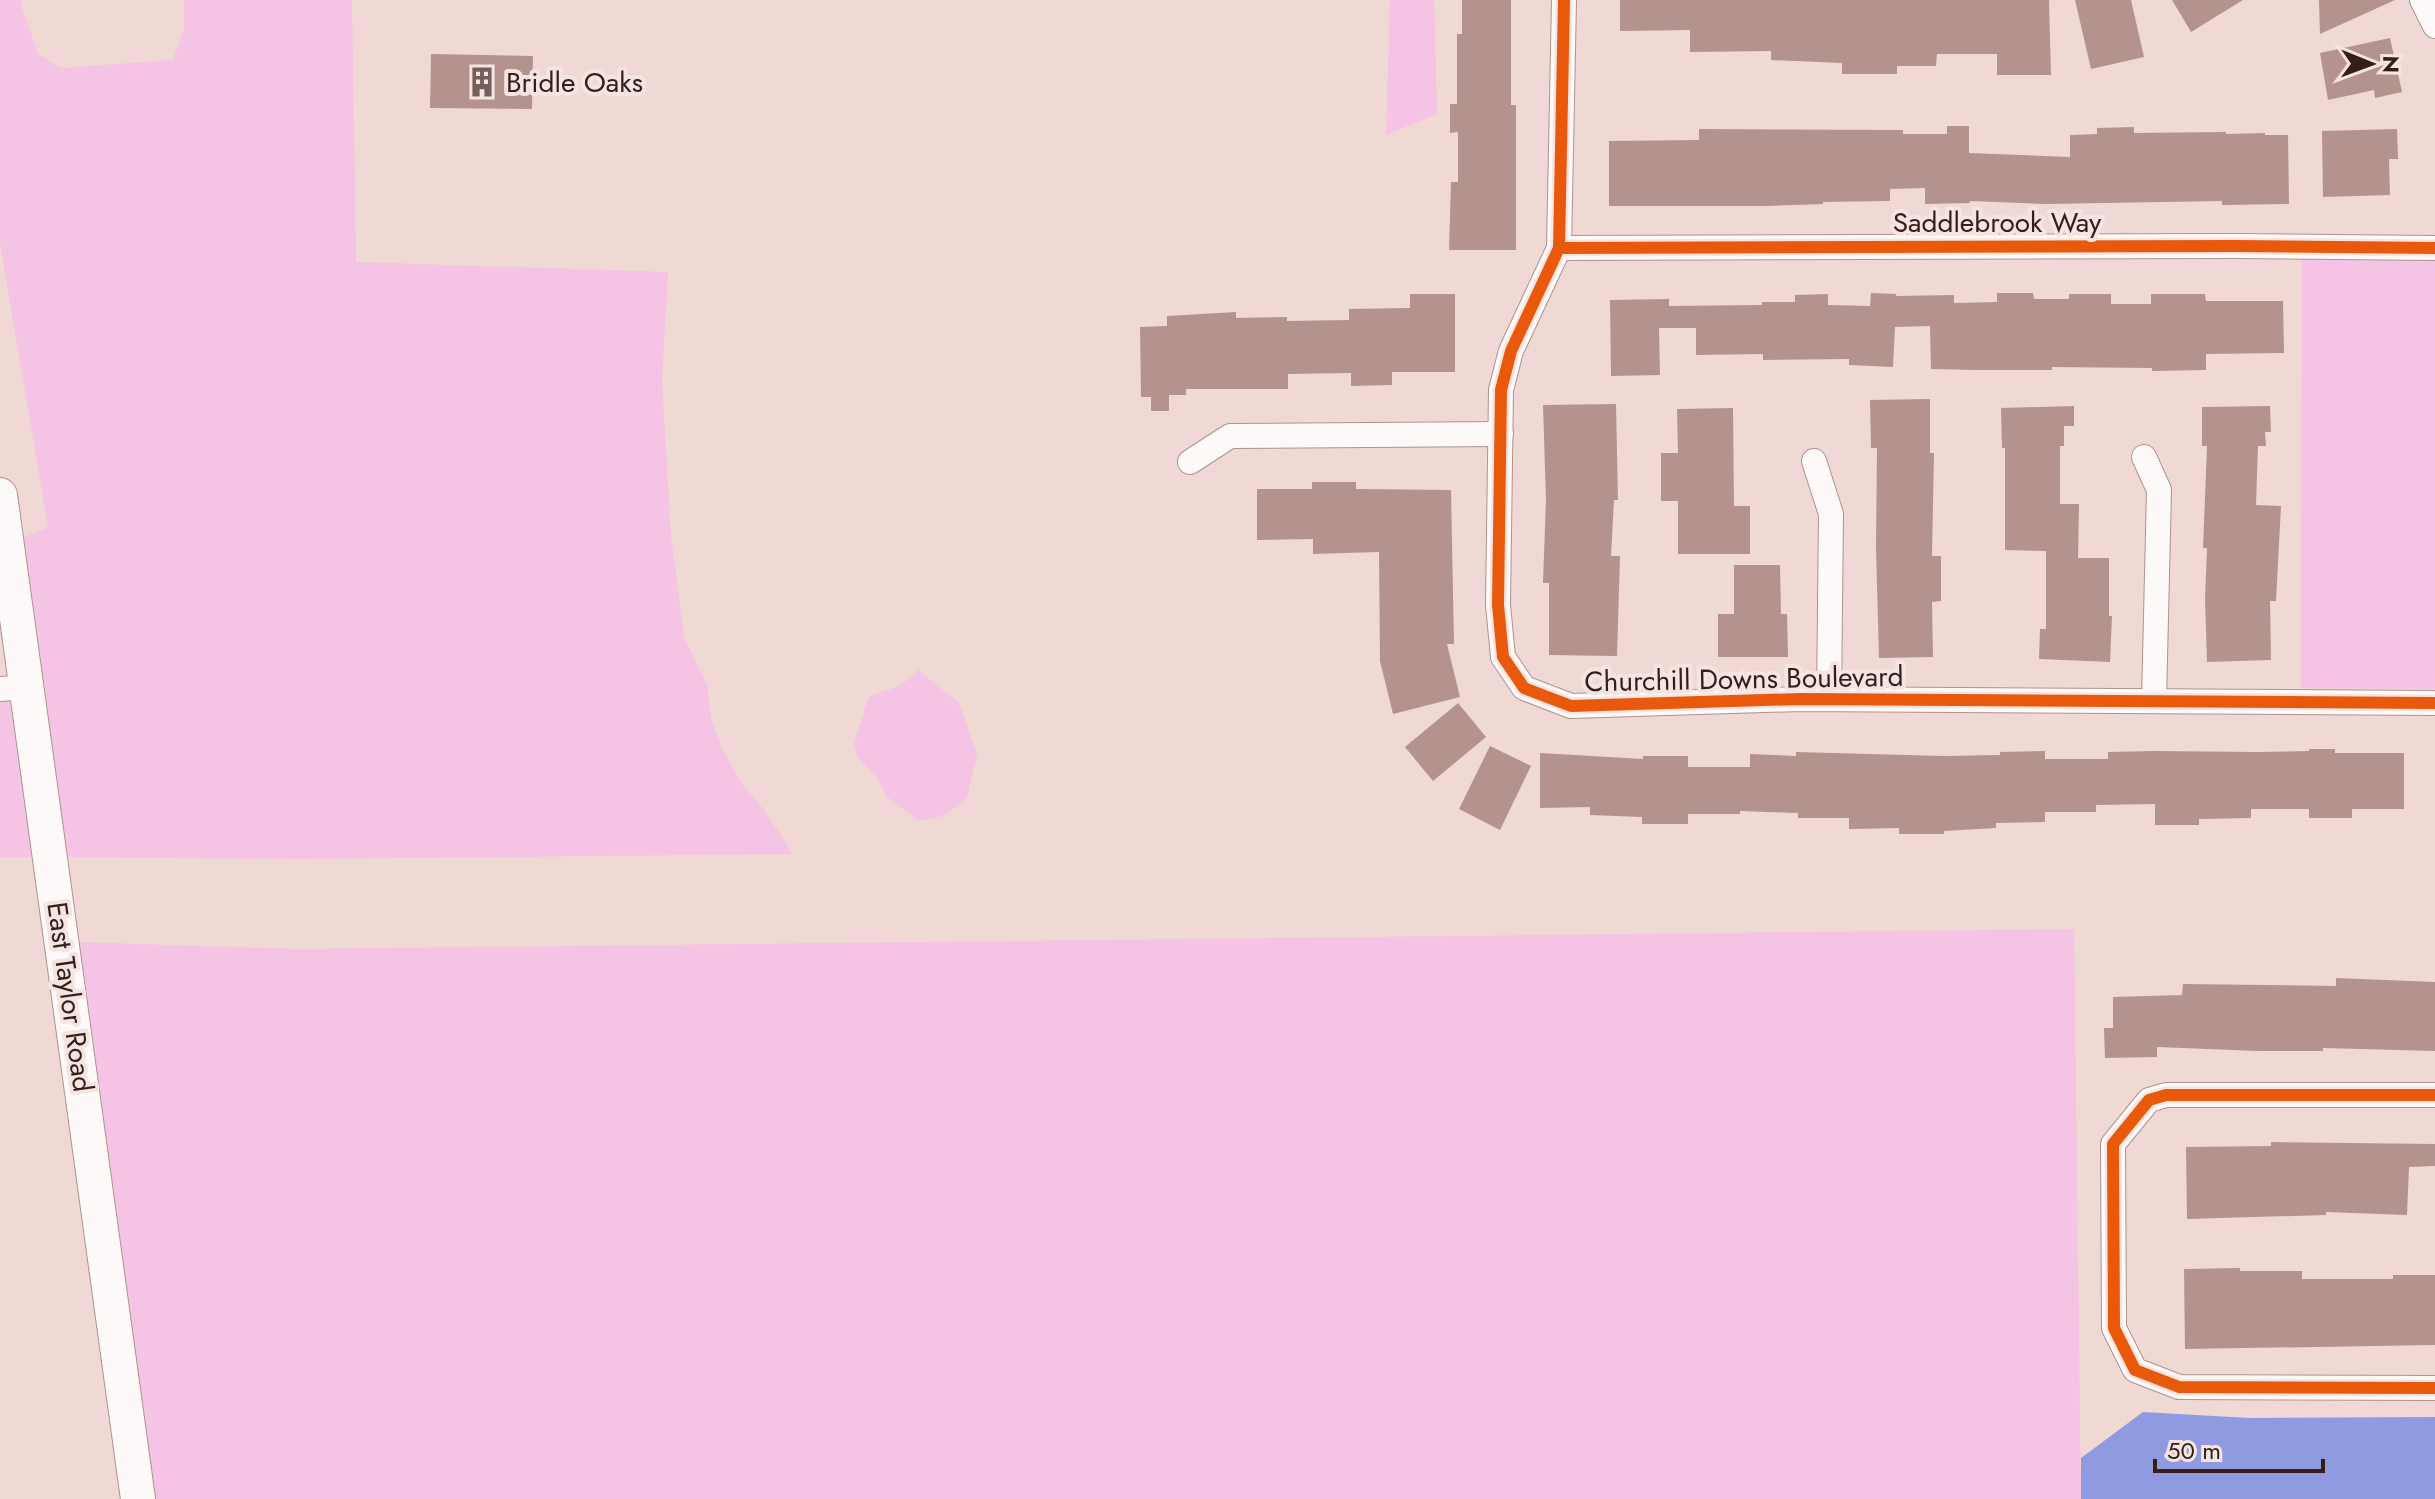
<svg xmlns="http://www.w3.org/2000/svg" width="2435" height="1499" font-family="Jost,sans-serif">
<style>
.green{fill:#f5c3e4}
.water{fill:#8f9ae1}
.building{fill:#b4938e}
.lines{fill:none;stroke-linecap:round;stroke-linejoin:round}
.minor-casing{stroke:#ab9490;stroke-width:26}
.secondary-casing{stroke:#ab9490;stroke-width:36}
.minor{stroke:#fdf9f9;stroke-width:24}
.secondary{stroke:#fdf9f9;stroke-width:34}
.cycleway-casing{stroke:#f4e5e2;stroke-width:17}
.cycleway{stroke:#e8590c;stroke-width:12}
.labels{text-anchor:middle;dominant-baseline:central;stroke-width:8;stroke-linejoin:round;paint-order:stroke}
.poi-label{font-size:28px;fill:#371d18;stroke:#f4e5e2;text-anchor:start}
.street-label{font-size:28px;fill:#371d18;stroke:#f4e5e2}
</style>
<rect width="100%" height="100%" fill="#f0d8d4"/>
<!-- green -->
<g class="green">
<path d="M 0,0 L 22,0 L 22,7 L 38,54 L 61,68 L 173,60 L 184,29 L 184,0 L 352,0 L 356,262 L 668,272 L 662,379 L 671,537 L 684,637 L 707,685 L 711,718 L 721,747 L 740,781 L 764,810 L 793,854 L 300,859 L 64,857 L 20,539 L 48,527 L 0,243 Z"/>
<path d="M 1390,0 L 1434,0 L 1437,114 L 1386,135 Z"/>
<path d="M 2302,257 L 2422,258 L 2435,261 L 2435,689 L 2301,688 Z"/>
<path d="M 917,669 L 959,703 L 977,755 L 967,798 L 943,816 L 919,821 L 886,796 L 877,778 L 858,758 L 854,744 L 869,696 L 897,687 L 916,674 Z"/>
<path d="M 15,699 L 37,857 L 0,857 L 0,700 Z"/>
<path d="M 2074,929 L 2081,1499 L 151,1499 L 75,942 L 298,949 Z"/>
</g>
<!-- water -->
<path class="water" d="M 2143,1412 L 2249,1418 L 2435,1417 L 2435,1499 L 2081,1499 L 2081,1458 Z"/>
<!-- building -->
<g class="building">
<path d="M 1462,0 L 1511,0 L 1511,105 L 1516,105 L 1516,250 L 1449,250 L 1451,182 L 1458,182 L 1458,132 L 1450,133 L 1450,104 L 1457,104 L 1457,34 L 1462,34 Z"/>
<path d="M 1620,0 L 2049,0 L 2051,75 L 1997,75 L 1997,54 L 1937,54 L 1936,66 L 1897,66 L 1897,74 L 1842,74 L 1842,63 L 1771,60 L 1771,51 L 1690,52 L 1690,30 L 1620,31 Z"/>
<path d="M 2075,0 L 2131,0 L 2144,57 L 2091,69 Z"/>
<path d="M 2172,0 L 2243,0 L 2191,32 Z"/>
<path d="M 2319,0 L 2395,0 L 2320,34 Z"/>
<path d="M 2390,38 L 2402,92 L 2375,98 L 2374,90 L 2328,100 L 2320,53 Z"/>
<path d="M 431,54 L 533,56 L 532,109 L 430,108 Z"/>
<path d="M 1947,126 L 1969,126 L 1969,153 L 2070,157 L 2070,135 L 2097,134 L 2097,128 L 2134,127 L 2134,133 L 2226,132 L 2226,134 L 2265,133 L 2265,135 L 2288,135 L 2289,204 L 2222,205 L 2222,201 L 2045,204 L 1970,201 L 1970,203 L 1925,204 L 1925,188 L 1890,189 L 1890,201 L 1823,202 L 1823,204 L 1767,206 L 1609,206 L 1609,141 L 1699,140 L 1699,129 L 1903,130 L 1903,134 L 1947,134 Z"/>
<path d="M 2397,129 L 2398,159 L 2389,159 L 2390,195 L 2323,197 L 2322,131 Z"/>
<path d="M 1871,293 L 1896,294 L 1896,296 L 1954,295 L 1954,303 L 1997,302 L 1997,293 L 2033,293 L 2034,299 L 2069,299 L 2069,294 L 2111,294 L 2111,304 L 2151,304 L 2151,294 L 2205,294 L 2206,301 L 2283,301 L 2284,353 L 2206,354 L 2206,370 L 2152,371 L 2152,368 L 2052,367 L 2052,370 L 1976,370 L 1931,369 L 1930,326 L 1895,327 L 1893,367 L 1849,365 L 1849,359 L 1763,360 L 1763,354 L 1696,355 L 1696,328 L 1659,328 L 1660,375 L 1611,376 L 1610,300 L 1669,299 L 1669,306 L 1762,305 L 1762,302 L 1795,302 L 1795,295 L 1828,294 L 1828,305 L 1870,306 Z"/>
<path d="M 1410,294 L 1455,294 L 1455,372 L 1392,372 L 1392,385 L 1351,386 L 1351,373 L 1288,374 L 1288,389 L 1186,389 L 1186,395 L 1169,395 L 1169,411 L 1151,411 L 1151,397 L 1141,397 L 1140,327 L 1167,326 L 1167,316 L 1236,312 L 1236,318 L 1287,317 L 1287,321 L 1349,320 L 1349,309 L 1410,308 Z"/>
<path d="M 1930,399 L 1930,453 L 1934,453 L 1932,556 L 1941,556 L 1941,601 L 1932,602 L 1933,657 L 1879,658 L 1876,549 L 1877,448 L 1871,448 L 1870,400 Z"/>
<path d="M 1616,404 L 1618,500 L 1614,500 L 1611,556 L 1620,556 L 1617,656 L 1549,655 L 1549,583 L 1543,583 L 1546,500 L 1543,405 Z"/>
<path d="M 2074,406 L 2074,426 L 2064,426 L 2064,446 L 2060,446 L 2060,504 L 2079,504 L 2078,558 L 2109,558 L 2109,616 L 2112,616 L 2110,662 L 2039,659 L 2040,629 L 2046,629 L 2046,551 L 2005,550 L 2005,448 L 2002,448 L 2001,408 Z"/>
<path d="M 2270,406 L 2271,432 L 2265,432 L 2266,446 L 2258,446 L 2256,505 L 2281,506 L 2276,601 L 2270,601 L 2271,660 L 2207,662 L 2205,599 L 2207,548 L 2203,548 L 2207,446 L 2202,446 L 2202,407 Z"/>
<path d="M 1733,408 L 1734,506 L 1750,506 L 1750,554 L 1678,554 L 1678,501 L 1661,501 L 1661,453 L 1678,453 L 1677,409 Z"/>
<path d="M 1312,482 L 1356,482 L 1356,489 L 1451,490 L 1454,644 L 1447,644 L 1460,697 L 1393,714 L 1380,661 L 1379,552 L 1313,554 L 1313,539 L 1257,540 L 1257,489 L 1312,489 Z"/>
<path d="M 1734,565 L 1780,565 L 1781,614 L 1787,614 L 1788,657 L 1718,657 L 1718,614 L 1734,614 Z"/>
<path d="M 1458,703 L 1486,737 L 1433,781 L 1405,747 Z"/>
<path d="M 1490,746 L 1531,766 L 1500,830 L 1459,809 Z"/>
<path d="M 2309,749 L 2335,749 L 2335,753 L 2404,753 L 2404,809 L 2352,809 L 2352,818 L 2309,818 L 2309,809 L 2251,809 L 2251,818 L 2199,819 L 2199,825 L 2155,825 L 2155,804 L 2096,805 L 2096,812 L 2045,812 L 2045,822 L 1996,823 L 1996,828 L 1944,831 L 1944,834 L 1899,834 L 1899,828 L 1849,829 L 1849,818 L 1798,818 L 1798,813 L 1740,811 L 1740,814 L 1688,814 L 1688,824 L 1642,824 L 1642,817 L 1590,815 L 1590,807 L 1540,808 L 1540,753 L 1643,759 L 1643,756 L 1688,756 L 1688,767 L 1750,767 L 1750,754 L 1796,756 L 1796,752 L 1944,756 L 2000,755 L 2000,752 L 2045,751 L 2045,759 L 2108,759 L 2108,752 L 2155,751 L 2257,752 L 2309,751 Z"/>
<path d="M 2336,978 L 2435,982 L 2435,1051 L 2323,1048 L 2323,1051 L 2258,1051 L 2157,1047 L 2157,1057 L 2105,1058 L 2104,1028 L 2113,1028 L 2113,997 L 2182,995 L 2183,984 L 2336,986 Z"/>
<path d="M 2271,1142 L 2435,1144 L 2435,1166 L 2409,1167 L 2407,1215 L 2326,1212 L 2326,1215 L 2187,1219 L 2186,1147 L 2271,1146 Z"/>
<path d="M 2240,1268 L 2240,1271 L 2302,1271 L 2302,1279 L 2393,1279 L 2393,1275 L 2435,1275 L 2435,1345 L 2185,1349 L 2184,1269 Z"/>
</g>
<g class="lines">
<!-- minor casing -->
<g class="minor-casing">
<g id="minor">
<path d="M 1564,0 L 1559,248 L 1511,351 L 1501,390 L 1498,605 L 1503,657 L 1524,688 L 1571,706 L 1800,699 L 2435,703"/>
<path d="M 2422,0 L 2435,26"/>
<path d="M 1559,248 L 2237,246 L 2435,248"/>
<path d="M 2144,457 L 2159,490 L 2154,701"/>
<path d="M 1814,461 L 1831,514 L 1829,699"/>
<path d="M 1190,462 L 1230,436 L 1501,434"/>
<path d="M 0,689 L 26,687"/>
<path d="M 2435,1095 L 2166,1095 L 2149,1100 L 2113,1144 L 2114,1328 L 2135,1370 L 2179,1387 L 2435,1388"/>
</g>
</g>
<!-- secondary casing -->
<g class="secondary-casing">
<path id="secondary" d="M 0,495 L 138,1499"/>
</g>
<!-- minor -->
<use href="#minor" class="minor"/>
<!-- secondary -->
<use href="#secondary" class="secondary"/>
<!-- cycleway casing -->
<g class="cycleway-casing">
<g id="cycleway">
<path d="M 1564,0 L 1559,248 L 1511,351 L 1501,390 L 1498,605 L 1503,657 L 1524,688 L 1571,706 L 1800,699 L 2435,703"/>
<path d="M 1559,248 L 2237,246 L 2435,248"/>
<path d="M 2435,1095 L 2166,1095 L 2149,1100 L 2113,1144 L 2114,1328 L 2135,1370 L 2179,1387 L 2435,1388"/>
</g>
</g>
<!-- cycleway -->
<use href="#cycleway" class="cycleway"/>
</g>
<!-- icons -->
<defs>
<g id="building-bare" transform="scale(2.4)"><path d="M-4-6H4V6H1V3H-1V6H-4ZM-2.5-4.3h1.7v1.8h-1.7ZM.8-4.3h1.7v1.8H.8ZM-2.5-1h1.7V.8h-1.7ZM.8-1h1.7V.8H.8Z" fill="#785e5a" stroke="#f4e5e2" stroke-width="2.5" paint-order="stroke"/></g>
</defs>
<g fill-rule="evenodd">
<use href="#building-bare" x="482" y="82"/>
</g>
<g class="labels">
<!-- poi labels -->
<g class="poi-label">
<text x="506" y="82">Bridle Oaks</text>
</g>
<!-- street labels -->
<g class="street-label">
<text x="1997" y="222">Saddlebrook Way</text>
<text transform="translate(1744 679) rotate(-1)">Churchill Downs Boulevard</text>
<text transform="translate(70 997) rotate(82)">East Taylor Road</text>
</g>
</g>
<!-- north arrow -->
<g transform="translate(2371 64) rotate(91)" stroke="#f4e5e2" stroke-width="6" paint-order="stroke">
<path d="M0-6L14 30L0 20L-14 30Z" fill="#371d18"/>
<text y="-12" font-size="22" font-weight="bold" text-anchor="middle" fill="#371d18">N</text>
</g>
<!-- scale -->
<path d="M2155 1459v12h168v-12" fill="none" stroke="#371d18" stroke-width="4"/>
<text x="2167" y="1459" font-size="24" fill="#371d18" stroke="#f4e5e2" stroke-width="6" paint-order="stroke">50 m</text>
</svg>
